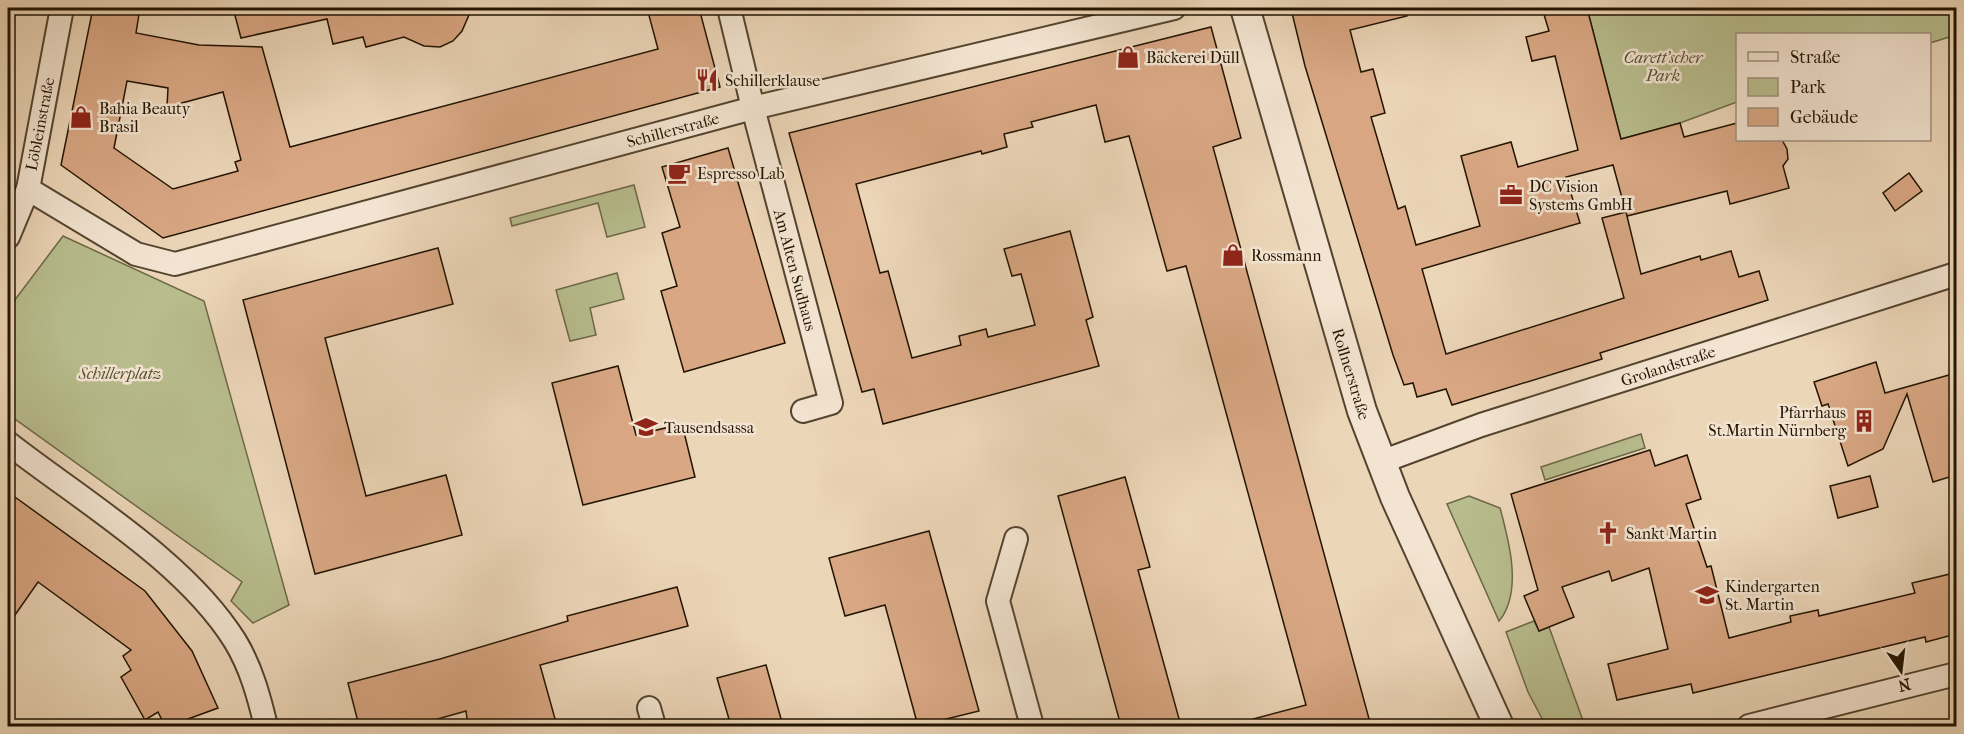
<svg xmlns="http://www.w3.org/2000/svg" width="1964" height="734" font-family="'IM FELL French Canon',serif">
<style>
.green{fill:#b8bd8e;stroke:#6d6848;stroke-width:1.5}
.building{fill:#d9a784;stroke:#221401;stroke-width:1.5;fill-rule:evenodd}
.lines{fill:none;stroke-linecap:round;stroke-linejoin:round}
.minor-casing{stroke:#54442f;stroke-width:26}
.tertiary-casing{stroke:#54442f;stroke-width:32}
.minor{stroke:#f3e4d1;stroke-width:22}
.tertiary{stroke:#f3e4d1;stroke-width:28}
.labels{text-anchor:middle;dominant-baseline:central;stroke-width:5;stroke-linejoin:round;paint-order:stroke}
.poi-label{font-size:16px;fill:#221401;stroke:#f3e4d1;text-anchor:start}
.park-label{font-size:16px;font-style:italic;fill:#564f32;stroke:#f3e4d1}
.street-label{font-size:16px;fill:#221401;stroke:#f3e4d1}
</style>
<rect width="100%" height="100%" fill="#ecd6b8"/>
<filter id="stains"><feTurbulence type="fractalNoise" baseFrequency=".00333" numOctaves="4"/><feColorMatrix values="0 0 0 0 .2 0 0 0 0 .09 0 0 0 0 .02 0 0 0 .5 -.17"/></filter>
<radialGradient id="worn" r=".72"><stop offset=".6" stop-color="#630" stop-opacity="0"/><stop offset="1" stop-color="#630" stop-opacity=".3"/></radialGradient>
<!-- green -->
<g class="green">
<path d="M 1587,8 L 1956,8 L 1956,35 L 1930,43 L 1930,34 L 1738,34 L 1737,102 L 1680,123 L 1621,139 Z"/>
<path d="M 634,185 L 645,227 L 607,237 L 598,203 L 512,226 L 510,218 Z"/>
<path d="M 63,236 L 204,301 L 289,605 L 253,623 L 231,601 L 242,582 L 8,414 L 8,309 Z"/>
<path d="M 617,273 L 624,299 L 590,308 L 596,335 L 570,341 L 556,290 Z"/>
<path d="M 1641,434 L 1645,448 L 1545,480 L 1541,467 Z"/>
<path d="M 1469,496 L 1500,508 C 1509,541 1523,592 1499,621 L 1447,504 Z"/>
<path d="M 1534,621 L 1539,631 L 1549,627 L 1585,726 L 1546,726 L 1528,692 L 1506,632 Z"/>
</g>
<!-- building -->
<g class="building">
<path d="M 93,8 L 140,8 L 136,33 L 199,45 L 262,47 L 290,147 L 658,49 L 647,8 L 699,8 L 720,87 L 163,238 L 61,165 ZM 127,81 L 168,88 L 167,107 L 223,92 L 241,160 L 235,162 L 238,171 L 173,189 L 114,148 Z"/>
<path d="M 233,8 L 472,8 L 462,31 L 453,41 L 440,47 L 424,46 L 404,37 L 366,47 L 363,37 L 333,44 L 327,19 L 241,38 Z"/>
<path d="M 1314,8 L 1406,8 L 1407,16 L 1350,30 L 1361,72 L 1373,69 L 1385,113 L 1371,117 L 1398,209 L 1405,206 L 1416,245 L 1480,226 L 1461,156 L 1511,142 L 1518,167 L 1578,150 L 1555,56 L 1532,61 L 1526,37 L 1549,31 L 1542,8 L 1587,8 L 1621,139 L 1680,123 L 1684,137 L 1737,123 L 1737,140 L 1782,140 L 1787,149 L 1788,159 L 1783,166 L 1789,188 L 1730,204 L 1727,191 L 1627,216 L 1613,165 L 1566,177 L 1580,223 L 1422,269 L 1446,354 L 1624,298 L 1602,218 L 1626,212 L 1641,274 L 1700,256 L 1701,260 L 1731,251 L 1739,277 L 1759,271 L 1768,300 L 1600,353 L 1602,359 L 1452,405 L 1446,389 L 1417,397 L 1413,383 L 1404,385 L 1393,355 L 1305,66 L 1292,13 Z"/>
<path d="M 1211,27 L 1241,138 L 1213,147 L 1371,726 L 1254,726 L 1253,719 L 1306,705 L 1186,266 L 1167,271 L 1129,136 L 1105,142 L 1096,105 L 1031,122 L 1033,127 L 1004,134 L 1007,147 L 982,154 L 981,151 L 856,184 L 880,273 L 888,271 L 912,358 L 961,345 L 959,336 L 986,329 L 988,337 L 1035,325 L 1021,274 L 1012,276 L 1004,249 L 1070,231 L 1093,317 L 1086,320 L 1099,366 L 883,424 L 874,389 L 862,392 L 789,133 Z"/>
<path d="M 728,148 L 785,343 L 684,372 L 661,291 L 677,286 L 662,233 L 680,227 L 662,167 Z"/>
<path d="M 1909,173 L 1922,191 L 1895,211 L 1883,193 Z"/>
<path d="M 438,248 L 453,304 L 325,338 L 366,496 L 446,475 L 462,535 L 315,574 L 243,300 Z"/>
<path d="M 1876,362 L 1885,393 L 1956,373 L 1956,475 L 1933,482 L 1907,394 L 1883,449 L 1848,466 L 1828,404 L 1822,406 L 1814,382 Z"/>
<path d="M 618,366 L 636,435 L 682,424 L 695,477 L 583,505 L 552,383 Z"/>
<path d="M 1650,450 L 1655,466 L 1687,455 L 1701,499 L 1686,504 L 1707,567 L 1711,566 L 1729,638 L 1791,622 L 1790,616 L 1818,610 L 1819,616 L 1915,593 L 1912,583 L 1950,574 L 1956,599 L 1956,634 L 1926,642 L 1925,637 L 1693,693 L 1691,684 L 1617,700 L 1608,664 L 1668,649 L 1649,568 L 1612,581 L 1609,571 L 1562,587 L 1574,617 L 1539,631 L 1524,596 L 1538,590 L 1511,494 Z"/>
<path d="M 1870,476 L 1878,507 L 1838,518 L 1830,486 Z"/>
<path d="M 1125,477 L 1150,567 L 1138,570 L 1181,726 L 1121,726 L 1058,496 Z"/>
<path d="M 8,492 L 145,591 L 192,651 L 218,708 L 169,726 L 165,726 L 158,712 L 145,720 L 121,677 L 131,670 L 123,656 L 131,650 L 38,582 L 8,625 Z"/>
<path d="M 929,531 L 979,711 L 918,726 L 885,605 L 845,616 L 829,558 Z"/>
<path d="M 677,587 L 688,626 L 540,665 L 557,726 L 468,726 L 466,711 L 413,726 L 359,726 L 348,683 L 440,659 L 568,621 L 567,616 Z"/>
<path d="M 766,665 L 783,726 L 731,726 L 717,678 Z"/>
</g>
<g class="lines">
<!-- minor casing -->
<g class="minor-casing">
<g id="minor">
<path d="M 729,8 L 753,108 L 831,403 L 803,411"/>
<path d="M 28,189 L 136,254 L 175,264 L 753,108 L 1174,8"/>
<path d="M 8,237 L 28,189 L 62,8"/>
<path d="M 8,443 C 81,500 185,561 235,641 C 251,667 259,697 266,726"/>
<path d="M 1381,462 L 1481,425 L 1956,274"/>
<path d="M 1016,539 L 998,601 L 1032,726"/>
<path d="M 649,708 L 654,726"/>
<path d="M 1749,726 L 1956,674"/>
</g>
</g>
<!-- tertiary casing -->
<g class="tertiary-casing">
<path id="tertiary" d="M 1245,8 L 1362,411 L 1395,497 L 1499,726"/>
</g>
<!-- minor -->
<use href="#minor" class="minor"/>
<!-- tertiary -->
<use href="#tertiary" class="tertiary"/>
</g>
<!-- icons -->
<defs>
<g id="shop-bare" transform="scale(1.8)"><path d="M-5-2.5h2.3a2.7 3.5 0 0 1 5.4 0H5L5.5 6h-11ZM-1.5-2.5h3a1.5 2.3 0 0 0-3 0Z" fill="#8f2418" stroke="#f3e4d1" stroke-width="2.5" paint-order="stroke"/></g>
<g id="restaurant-bare" transform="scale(1.8)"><path d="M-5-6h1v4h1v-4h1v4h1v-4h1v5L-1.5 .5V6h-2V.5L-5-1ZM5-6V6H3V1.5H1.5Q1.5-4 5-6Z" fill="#8f2418" stroke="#f3e4d1" stroke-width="2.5" paint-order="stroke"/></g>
<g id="cafe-bare" transform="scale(1.8)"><path d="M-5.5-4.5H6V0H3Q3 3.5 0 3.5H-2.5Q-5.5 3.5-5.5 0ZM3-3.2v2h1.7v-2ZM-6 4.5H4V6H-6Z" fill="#8f2418" stroke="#f3e4d1" stroke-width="2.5" paint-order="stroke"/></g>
<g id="office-bare" transform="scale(1.8)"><path d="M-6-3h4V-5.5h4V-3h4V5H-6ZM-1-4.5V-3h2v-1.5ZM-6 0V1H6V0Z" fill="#8f2418" stroke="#f3e4d1" stroke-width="2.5" paint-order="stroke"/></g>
<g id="building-bare" transform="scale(1.8)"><path d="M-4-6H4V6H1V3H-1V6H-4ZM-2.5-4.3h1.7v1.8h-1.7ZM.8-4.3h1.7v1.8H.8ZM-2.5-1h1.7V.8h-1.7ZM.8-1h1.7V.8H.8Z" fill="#8f2418" stroke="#f3e4d1" stroke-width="2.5" paint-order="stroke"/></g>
<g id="school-bare" transform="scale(1.8)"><path d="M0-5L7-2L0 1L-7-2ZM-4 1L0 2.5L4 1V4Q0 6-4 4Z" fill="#8f2418" stroke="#f3e4d1" stroke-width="2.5" paint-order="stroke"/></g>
<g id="church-bare" transform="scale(1.8)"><path d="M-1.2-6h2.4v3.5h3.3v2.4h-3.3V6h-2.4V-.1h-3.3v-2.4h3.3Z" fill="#8f2418" stroke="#f3e4d1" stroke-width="2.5" paint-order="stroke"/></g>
</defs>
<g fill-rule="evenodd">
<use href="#shop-bare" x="1128" y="57"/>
<use href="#restaurant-bare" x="707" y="80"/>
<use href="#shop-bare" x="81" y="117"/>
<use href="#cafe-bare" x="679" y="173"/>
<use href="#office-bare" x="1511" y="195"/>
<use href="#shop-bare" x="1233" y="255"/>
<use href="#building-bare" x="1864" y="421"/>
<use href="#school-bare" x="646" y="427"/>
<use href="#church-bare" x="1608" y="533"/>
<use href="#school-bare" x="1707" y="595"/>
</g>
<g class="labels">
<!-- poi labels -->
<g class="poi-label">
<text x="1146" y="57">Bäckerei Düll</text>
<text x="725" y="80">Schillerklause</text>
<text x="99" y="108">Bahia Beauty<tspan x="99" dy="18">Brasil</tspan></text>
<text x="697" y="173">Espresso Lab</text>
<text x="1529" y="186">DC Vision<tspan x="1529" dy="18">Systems GmbH</tspan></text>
<text x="1251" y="255">Rossmann</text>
<text x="1846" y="412" text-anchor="end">Pfarrhaus<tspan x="1846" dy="18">St.Martin Nürnberg</tspan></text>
<text x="664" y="427">Tausendsassa</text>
<text x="1626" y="533">Sankt Martin</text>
<text x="1725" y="586">Kindergarten<tspan x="1725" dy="18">St. Martin</tspan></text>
</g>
<!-- park labels -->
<g class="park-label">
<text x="1663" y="57">Carett'scher<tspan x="1663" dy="18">Park</tspan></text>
<text x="120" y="373">Schillerplatz</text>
</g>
<!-- street labels -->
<g class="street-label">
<text transform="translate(40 124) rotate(-79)">Löbleinstraße</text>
<text transform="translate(673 130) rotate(-15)">Schillerstraße</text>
<text transform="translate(795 270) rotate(75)">Am Alten Sudhaus</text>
<text transform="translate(1668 366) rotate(-18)">Grolandstraße</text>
<text transform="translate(1351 374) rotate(73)">Rollnerstraße</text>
</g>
</g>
<!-- margin -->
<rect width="1964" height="734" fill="none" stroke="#ecd6b8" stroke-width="30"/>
<rect x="9" y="9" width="1946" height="716" fill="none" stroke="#221401" stroke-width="3"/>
<rect x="15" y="15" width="1934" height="704" fill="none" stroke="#221401" stroke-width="1.5"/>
<!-- legend -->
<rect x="1736" y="33" width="195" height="108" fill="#f3e4d1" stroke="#9f917e" stroke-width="1.5"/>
<rect x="1748" y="52" width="30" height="9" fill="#f3e4d1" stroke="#9f917e" stroke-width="1.5"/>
<text x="1790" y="63" font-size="18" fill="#221401">Straße</text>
<rect x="1748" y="78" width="30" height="18" fill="#b8bd8e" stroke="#9f917e" stroke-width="1.5"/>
<text x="1790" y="93" font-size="18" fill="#221401">Park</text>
<rect x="1748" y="108" width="30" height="18" fill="#d9a784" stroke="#9f917e" stroke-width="1.5"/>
<text x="1790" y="123" font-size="18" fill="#221401">Gebäude</text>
<!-- north arrow -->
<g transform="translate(1901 671) rotate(166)" stroke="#f3e4d1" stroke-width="4.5" paint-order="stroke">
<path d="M0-4.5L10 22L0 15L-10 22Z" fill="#221401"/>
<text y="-9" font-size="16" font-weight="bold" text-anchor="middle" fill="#221401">N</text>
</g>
<rect width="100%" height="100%" filter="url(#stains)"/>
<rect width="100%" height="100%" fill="url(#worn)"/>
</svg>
